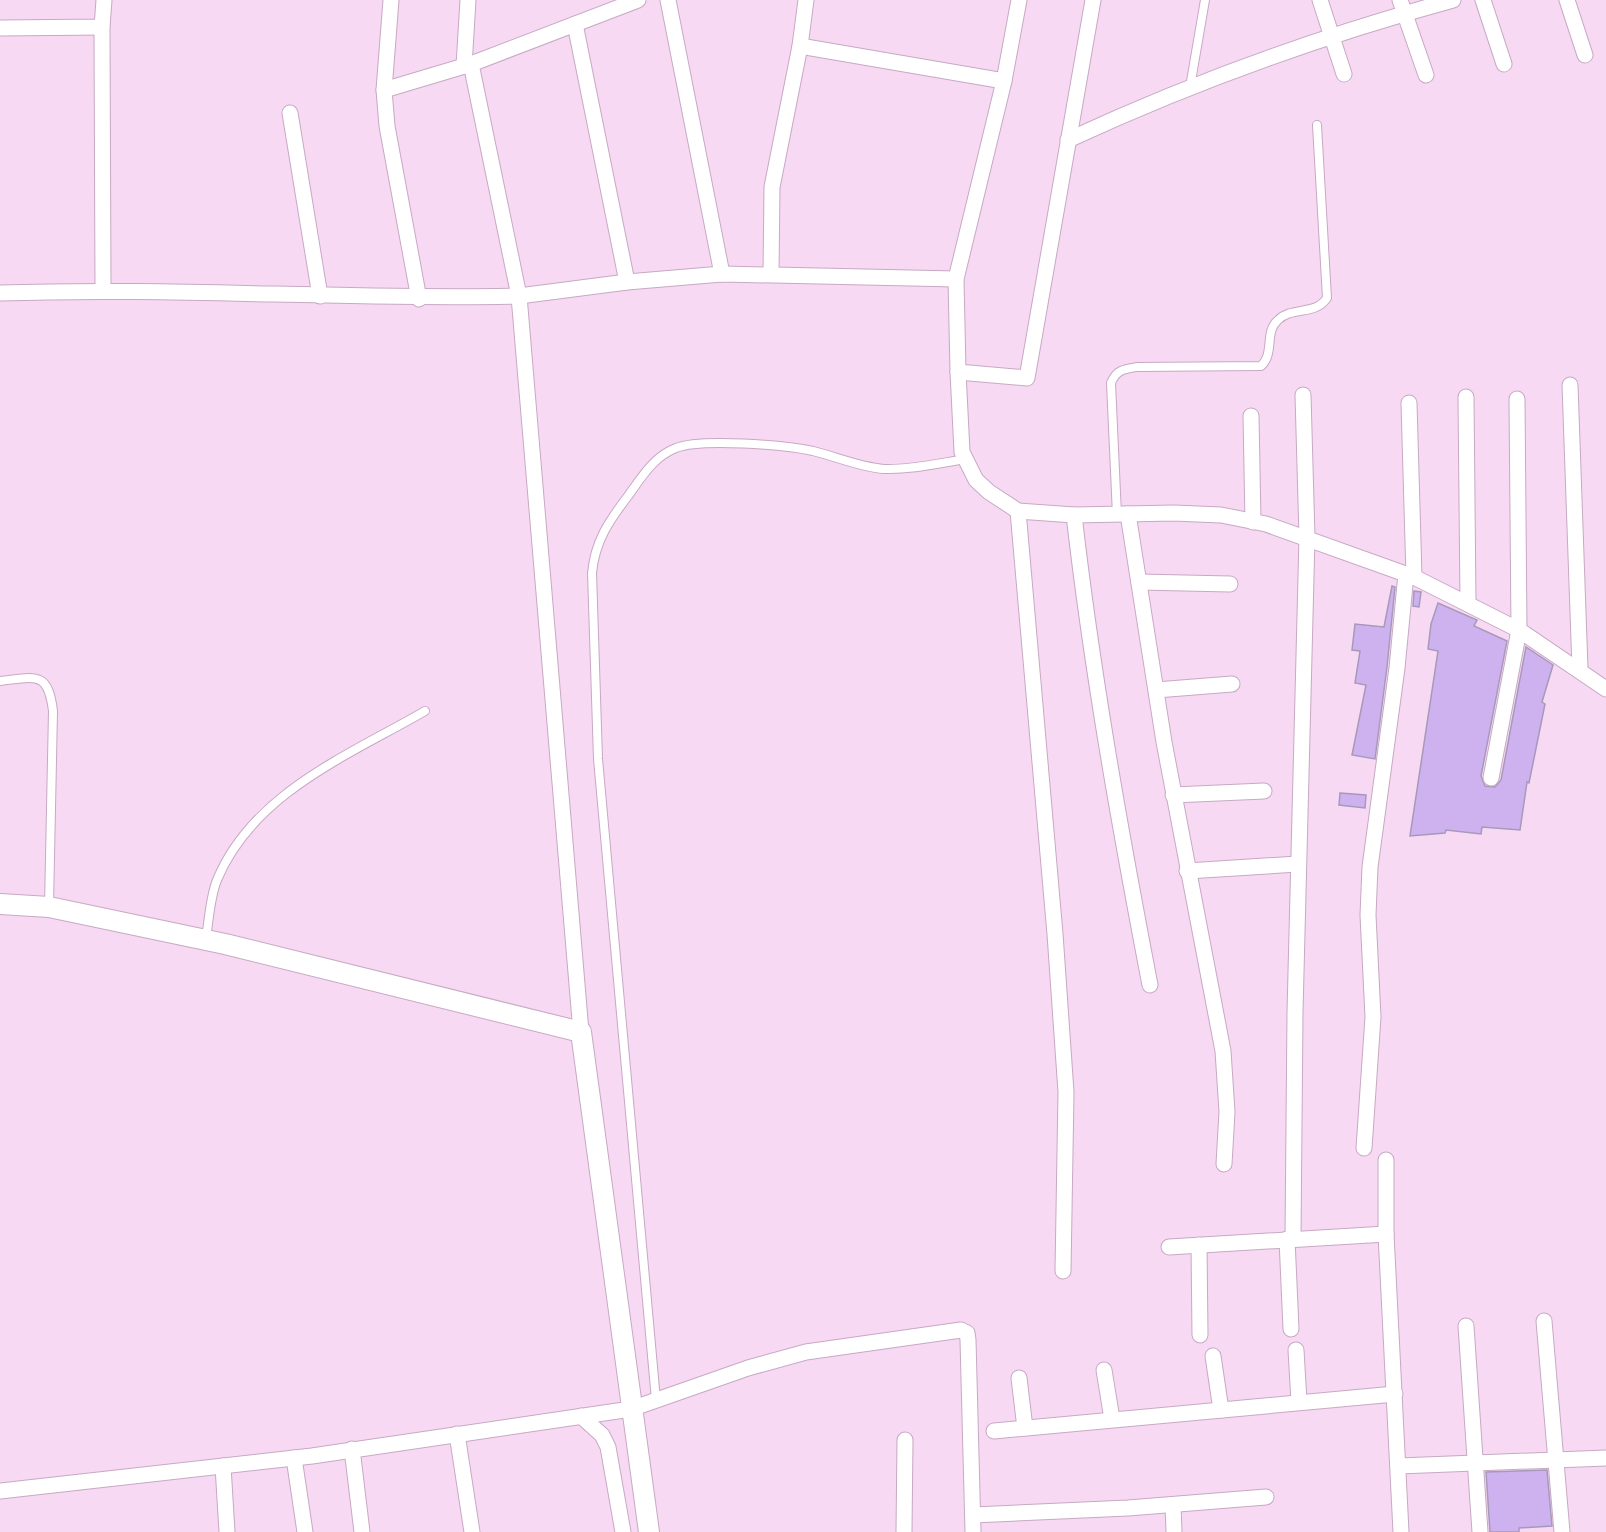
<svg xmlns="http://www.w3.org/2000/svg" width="1606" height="1532" font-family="'Source Sans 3',sans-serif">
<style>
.building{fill:#cdb2ef;stroke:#a799b9;stroke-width:1.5}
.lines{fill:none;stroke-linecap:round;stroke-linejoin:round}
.service-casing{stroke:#c7a9c3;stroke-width:10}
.minor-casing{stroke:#c7a9c3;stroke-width:17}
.tertiary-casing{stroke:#c7a9c3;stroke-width:22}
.service{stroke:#fff;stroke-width:8}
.minor{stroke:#fff;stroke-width:15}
.tertiary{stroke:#fff;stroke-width:20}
</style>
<rect width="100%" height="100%" fill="#f7d9f4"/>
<!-- building -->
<g class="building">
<path d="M 1392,586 L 1395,587 L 1387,667 L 1375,759 L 1352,755 L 1366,685 L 1355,683 L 1360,651 L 1352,650 L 1355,624 L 1384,627 Z"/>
<path d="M 1414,591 L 1421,592 L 1419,607 L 1413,606 Z"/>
<path d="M 1438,603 L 1477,620 L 1474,626 L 1507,641 L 1481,776 L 1485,786 L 1495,787 L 1501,780 L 1526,647 L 1553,665 L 1542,702 L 1545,704 L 1529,783 L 1527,782 L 1520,830 L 1482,827 L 1481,834 L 1446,830 L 1445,833 L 1410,836 L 1438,651 L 1428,649 L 1431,624 Z"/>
<path d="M 1340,793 L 1366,795 L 1365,808 L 1339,805 Z"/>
<path d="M 1547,1470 L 1552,1526 L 1519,1528 L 1519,1532 L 1490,1532 L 1486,1472 Z"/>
</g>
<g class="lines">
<!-- service casing -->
<g class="service-casing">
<g id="service">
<path d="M 1190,87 L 1205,0"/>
<path d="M 1117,515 L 1111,383 C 1116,370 1124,369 1137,367 L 1261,366 C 1275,353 1264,332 1278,320 C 1292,306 1315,316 1327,298 L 1317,125"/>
<path d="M 0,681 C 35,677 48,670 53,711 L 49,906"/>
<path d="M 206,938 C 209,920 210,897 217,880 C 253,793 349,755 425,711"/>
<path d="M 656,1400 L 598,759 L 592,573 C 595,541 609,521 628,496 C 641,478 654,456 676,448 C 700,438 786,445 813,451 C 837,457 860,467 884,469 C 911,470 940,463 966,459"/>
</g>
</g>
<!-- minor casing -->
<g class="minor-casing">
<g id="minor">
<path d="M 391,0 L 384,90 L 387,126 L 419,299"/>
<path d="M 638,0 L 471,64 L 519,296 L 627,282 L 722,274 L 956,279"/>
<path d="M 668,0 L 722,274"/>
<path d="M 1019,0 L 1004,81 L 956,279 L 958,372 L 1027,378 L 1093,0"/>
<path d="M 1320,0 L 1344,74"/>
<path d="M 1400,0 L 1426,75"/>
<path d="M 1483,0 L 1504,64"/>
<path d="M 1567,0 L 1585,55"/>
<path d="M 575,24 L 627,282"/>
<path d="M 102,27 L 103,289"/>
<path d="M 0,28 L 102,27 L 104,0"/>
<path d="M 800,46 L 1004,81"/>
<path d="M 464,66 L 468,0"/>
<path d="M 384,90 L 471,64"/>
<path d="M 290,113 L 320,296"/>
<path d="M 1068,140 C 1193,82 1321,36 1453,0"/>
<path d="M 771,274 L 772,187 L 800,46 L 806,0"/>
<path d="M 0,293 C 173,287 346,300 519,296 L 581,1032"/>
<path d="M 958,372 L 962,452 L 976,480 L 989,492 L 1018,511 L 1074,515 L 1174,513 L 1221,515 L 1266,524 L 1414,577 L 1519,630 L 1606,689"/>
<path d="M 1570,385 L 1580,669"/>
<path d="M 1466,397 L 1468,604"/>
<path d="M 1409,403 L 1414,577"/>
<path d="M 1251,416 L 1253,522"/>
<path d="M 1018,511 L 1055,934 L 1066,1092 L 1063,1271"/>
<path d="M 1128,514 L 1164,742 L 1223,1051 L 1227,1112 L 1224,1164"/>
<path d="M 1074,515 C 1092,672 1120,829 1150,985"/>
<path d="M 1139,582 L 1230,584"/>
<path d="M 1156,690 L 1232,684"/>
<path d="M 1491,778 L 1519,630 L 1517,399"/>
<path d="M 1173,795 L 1264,791"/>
<path d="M 1187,871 L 1298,864"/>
<path d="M 1364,1148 L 1373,1017 L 1368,915 L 1370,867 L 1397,668 L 1406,574"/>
<path d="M 1386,1160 L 1386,1234 L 1401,1532"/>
<path d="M 1293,1238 L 1295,1012 L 1307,537 L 1303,395"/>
<path d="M 1287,1239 L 1291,1329"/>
<path d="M 1199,1245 L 1200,1335"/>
<path d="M 1169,1247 L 1386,1234"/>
<path d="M 1544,1321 L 1562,1532"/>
<path d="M 1466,1326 L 1480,1532"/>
<path d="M 1296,1350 L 1299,1402"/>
<path d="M 1213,1356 L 1221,1410"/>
<path d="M 1104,1370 L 1112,1419"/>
<path d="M 1019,1378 L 1025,1428"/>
<path d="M 581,1416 L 602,1435 L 608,1447 L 623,1532"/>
<path d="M 994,1431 L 1395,1394"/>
<path d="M 457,1434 L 472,1532"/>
<path d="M 352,1449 L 362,1532"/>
<path d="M 294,1458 L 305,1532"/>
<path d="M 223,1466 L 227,1532"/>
<path d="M 1399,1466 L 1606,1458"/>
<path d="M 0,1491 L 312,1456 L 631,1409 L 748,1368 L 806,1352 L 961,1330 L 967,1333 L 968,1340 L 973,1532"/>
<path d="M 1173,1505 L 1174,1532"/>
<path d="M 973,1515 L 1128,1508 L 1266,1497"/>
<path d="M 904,1532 L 905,1440"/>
</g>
</g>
<!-- tertiary casing -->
<g class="tertiary-casing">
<path id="tertiary" d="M 0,904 L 49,907 L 225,944 L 581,1032 L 649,1532"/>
</g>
<!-- service -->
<use href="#service" class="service"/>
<!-- minor -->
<use href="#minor" class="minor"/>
<!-- tertiary -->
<use href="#tertiary" class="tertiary"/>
</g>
</svg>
